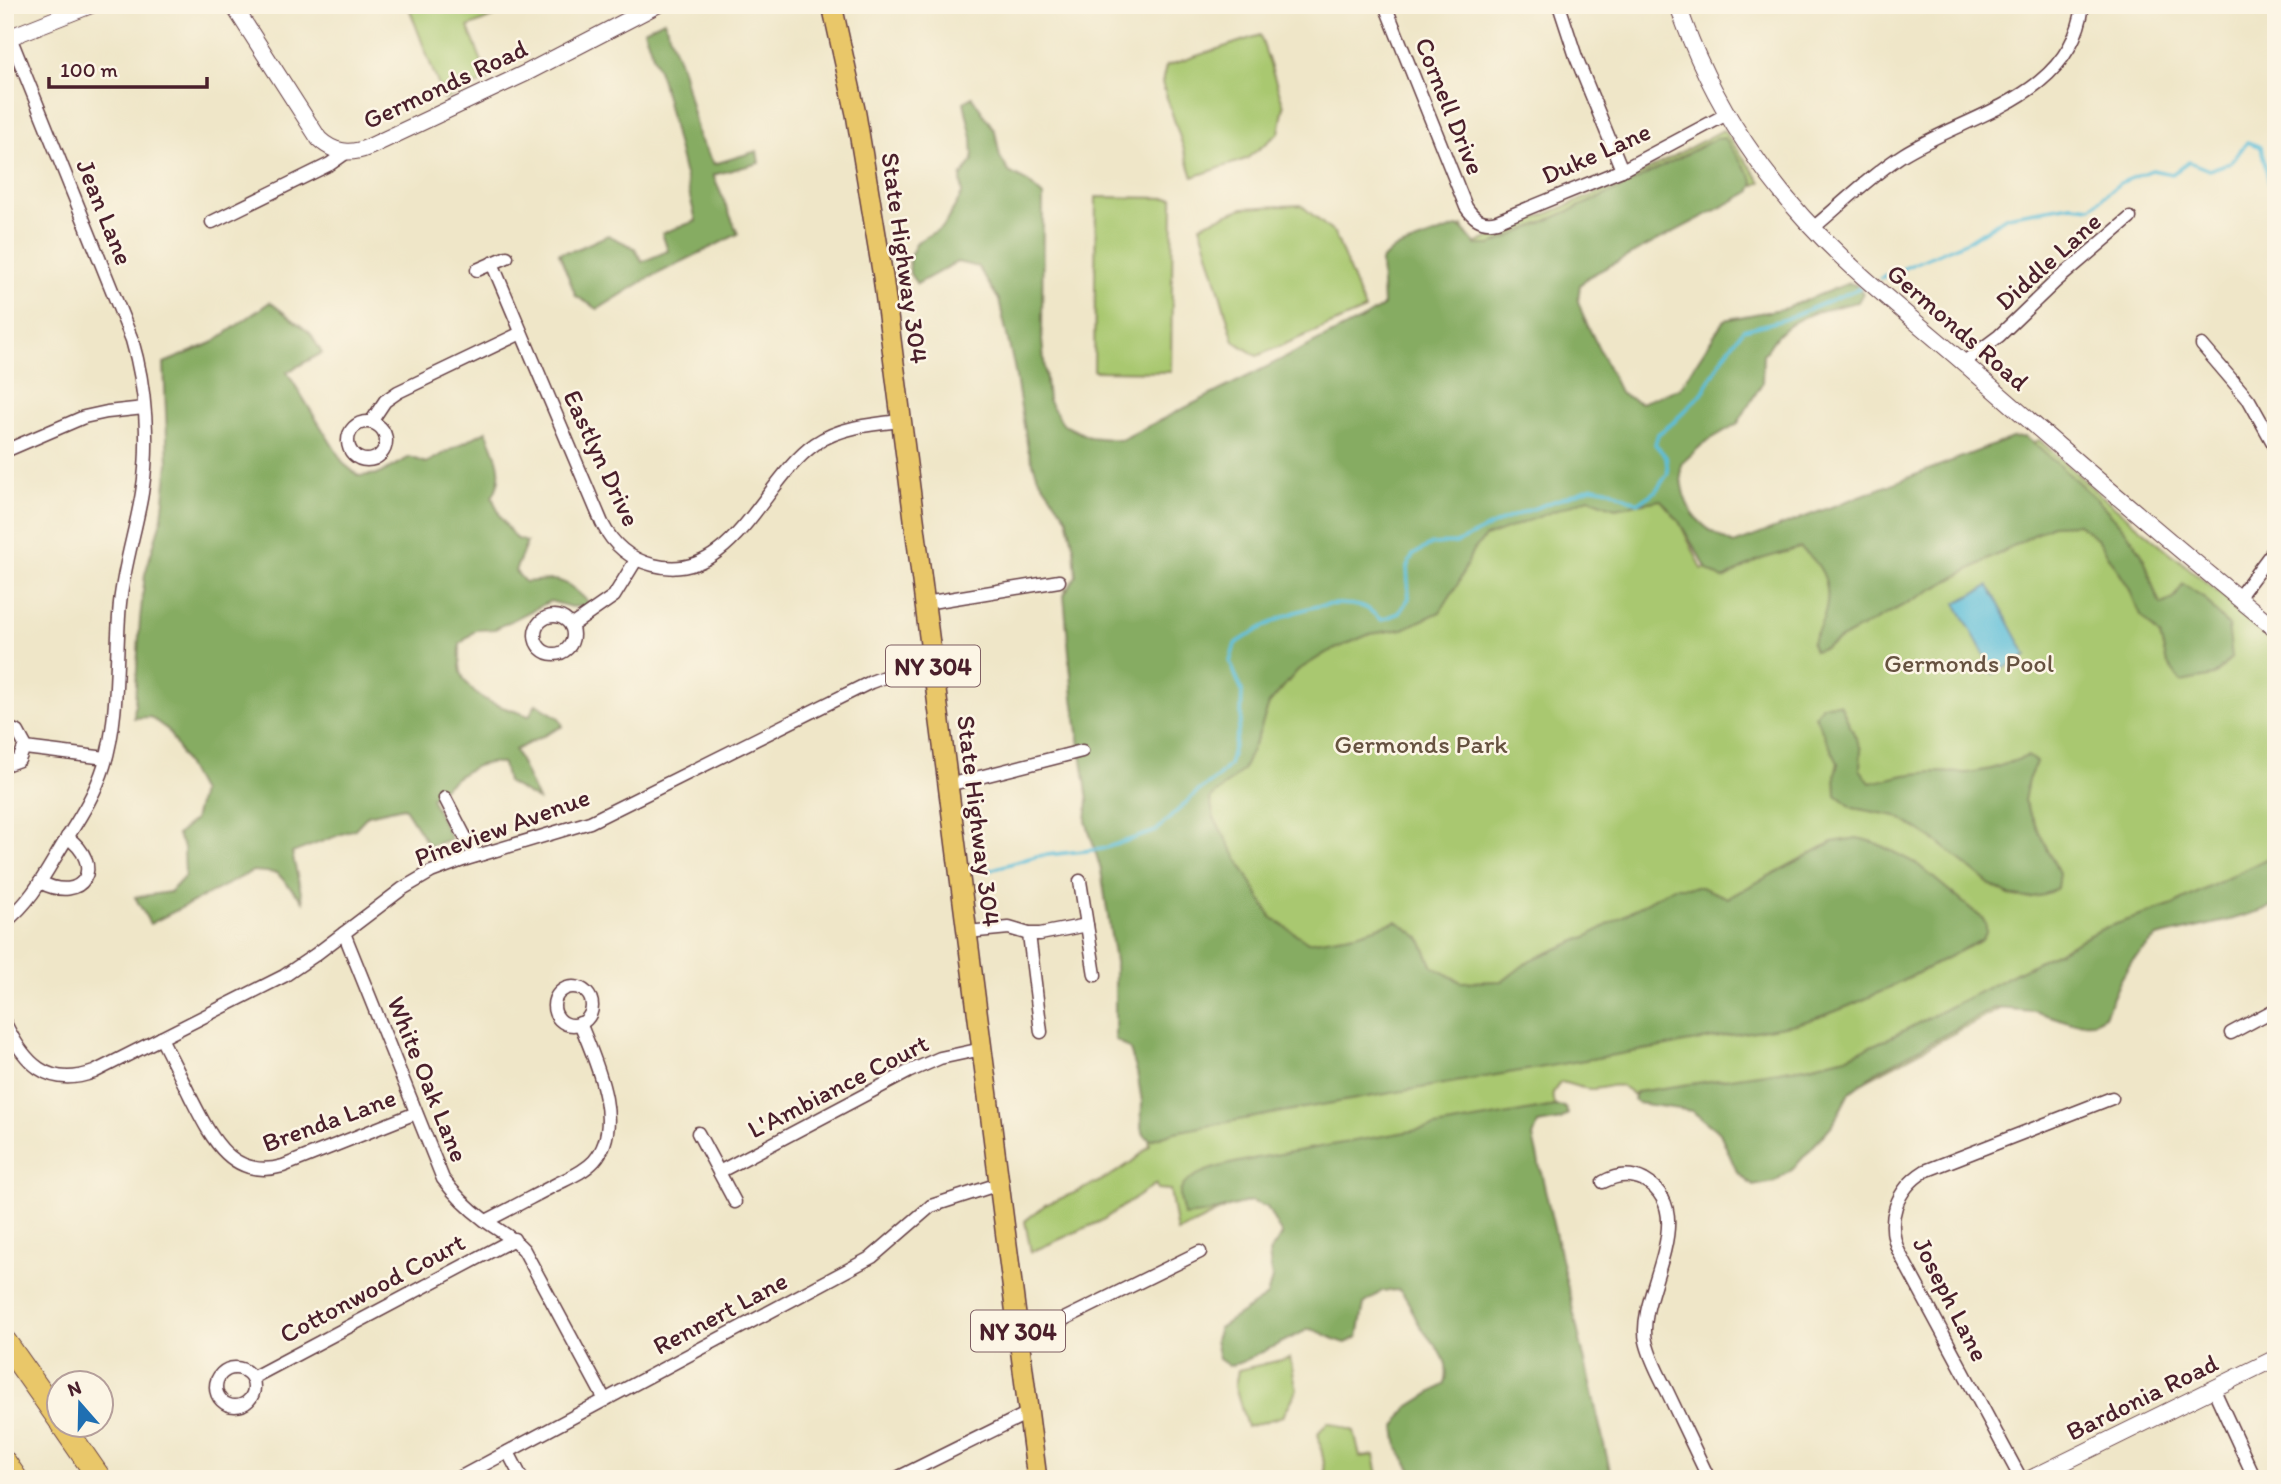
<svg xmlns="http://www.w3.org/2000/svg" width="2281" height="1484" font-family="Itim,sans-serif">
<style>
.green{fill:#a9c870;stroke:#7a744e;stroke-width:2}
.forest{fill:#86ac62;stroke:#686646;stroke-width:2}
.water{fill:#5bbed9;stroke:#526e82;stroke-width:2}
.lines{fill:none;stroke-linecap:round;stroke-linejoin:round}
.stream{stroke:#5bbed9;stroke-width:3.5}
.minor-casing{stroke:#633d43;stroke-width:15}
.tertiary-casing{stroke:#633d43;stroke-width:18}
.primary-casing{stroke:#633d43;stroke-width:22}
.motorway-casing{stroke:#633d43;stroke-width:25}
.minor{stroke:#fff;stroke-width:12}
.tertiary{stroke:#fff;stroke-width:16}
.primary{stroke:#e9c769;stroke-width:19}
.motorway{stroke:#e9c769;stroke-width:23}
.labels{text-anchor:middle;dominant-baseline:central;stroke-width:5;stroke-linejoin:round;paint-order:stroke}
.shield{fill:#fcf5e5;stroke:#7f5f63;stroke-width:2}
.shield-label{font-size:24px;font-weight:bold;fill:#4a1f2b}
.street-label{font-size:26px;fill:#4a1f2b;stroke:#fcf5e5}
.park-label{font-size:26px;fill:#665240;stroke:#fcf5e5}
</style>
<rect width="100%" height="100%" fill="#fcf5e5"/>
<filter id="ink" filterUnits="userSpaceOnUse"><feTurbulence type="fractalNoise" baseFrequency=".0143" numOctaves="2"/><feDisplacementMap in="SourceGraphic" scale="14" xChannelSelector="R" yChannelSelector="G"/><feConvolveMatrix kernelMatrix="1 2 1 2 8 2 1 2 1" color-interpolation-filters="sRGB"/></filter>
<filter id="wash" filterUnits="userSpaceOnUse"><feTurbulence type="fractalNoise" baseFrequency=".00686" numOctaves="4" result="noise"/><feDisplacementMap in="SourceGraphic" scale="28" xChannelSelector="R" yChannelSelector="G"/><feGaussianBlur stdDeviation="1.57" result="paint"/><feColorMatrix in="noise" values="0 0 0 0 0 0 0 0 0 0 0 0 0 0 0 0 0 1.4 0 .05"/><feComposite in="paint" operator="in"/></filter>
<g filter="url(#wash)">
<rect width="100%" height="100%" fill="#efe6c8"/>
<!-- green -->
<g class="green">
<path d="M 408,5 L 510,5 L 511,9 L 468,27 L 489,79 L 444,100 Z"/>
<path d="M 1260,35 L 1284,106 L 1279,133 L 1246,159 L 1193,177 L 1162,83 L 1166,66 Z"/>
<path d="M 1723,130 L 1761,182 L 1566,285 L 1702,569 L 2039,440 L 2098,493 L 2276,640 L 2276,861 L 1801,1115 L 1636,1092 L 1634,1095 C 1616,1078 1610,1089 1590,1089 C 1580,1088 1570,1084 1561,1082 C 1553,1091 1550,1095 1555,1106 L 1523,1112 L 1267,1188 L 1177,1232 L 1170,1190 L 1157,1189 L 1156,1184 L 1101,1221 L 1031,1252 L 1025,1221 L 1045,1205 C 1080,1190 1124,1175 1150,1145 L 1101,838 L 1069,660 L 1077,658 L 1065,588 L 1093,584 L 1399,305 L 1382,259 L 1463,226 L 1472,245 L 1627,181 Z"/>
<path d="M 1096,197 L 1173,198 L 1171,372 L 1094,371 Z"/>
<path d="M 1301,205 L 1335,234 L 1365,310 L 1257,356 L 1234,341 L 1200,225 L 1243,208 Z"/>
<path d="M 1290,1358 L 1297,1390 L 1283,1416 L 1247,1427 L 1235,1386 L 1238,1370 Z"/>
<path d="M 1328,1422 L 1354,1431 L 1360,1457 L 1374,1455 L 1378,1475 L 1356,1479 L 1327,1479 L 1318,1433 Z"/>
</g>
<!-- forest -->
<g class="forest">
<path d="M 664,20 L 682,69 L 699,138 L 714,164 L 757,151 L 759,163 L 713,175 L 738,234 L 645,280 L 598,309 L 576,296 L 559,253 L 575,250 L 608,235 L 635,248 L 642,262 L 668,251 L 662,233 L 696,221 L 662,81 L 644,30 Z"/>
<path d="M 972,97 L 995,131 L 1000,157 L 1009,172 L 1028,182 L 1043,196 L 1042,340 L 1048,400 L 1064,425 L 1089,437 L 1121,440 L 1364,318 L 1383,306 L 1381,261 L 1394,249 L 1456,227 L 1462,228 L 1476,245 L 1491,245 L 1617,190 L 1715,139 L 1724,138 L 1751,176 L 1754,184 L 1750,192 L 1588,277 L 1580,285 L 1578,301 L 1584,318 L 1621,394 L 1641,403 L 1680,388 L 1724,320 L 1786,308 L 1849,283 L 1856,285 L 1863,293 L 1858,302 C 1832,308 1800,313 1780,333 C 1773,339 1770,347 1763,354 L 1762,383 L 1738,423 L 1704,443 L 1681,464 C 1679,506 1697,527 1734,544 L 2012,438 L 2026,437 C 2065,471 2109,505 2139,549 C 2150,565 2150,587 2161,604 L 2174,599 L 2183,584 L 2203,597 L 2228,626 L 2232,657 L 2214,676 L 2181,682 L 2167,663 L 2160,636 L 2140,615 L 2129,588 L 2098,539 L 2078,524 L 2052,525 L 1824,648 L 1814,651 L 1811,643 C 1833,608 1836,573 1800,548 L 1758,560 L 1723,579 L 1707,569 L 1678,520 L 1661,500 L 1615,508 L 1589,498 L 1485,537 L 1472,552 L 1459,582 L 1440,612 L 1403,629 L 1370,634 L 1326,653 L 1297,671 L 1269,704 L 1258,736 L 1243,770 L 1210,799 L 1214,818 L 1271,917 L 1308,942 L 1356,934 L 1397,921 L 1420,938 L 1433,967 L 1461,982 L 1503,981 L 1530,960 L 1586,937 L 1674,887 L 1701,887 L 1728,898 L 1832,842 L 1857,838 L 1874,842 L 1917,864 L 1983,919 C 1987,927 1988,932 1982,940 C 1921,970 1862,1007 1796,1024 L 1298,1109 L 1175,1132 L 1151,1140 L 1145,1136 L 1141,1129 L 1142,1102 L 1137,1072 L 1130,1050 L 1115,1039 L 1115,962 L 1101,870 L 1086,821 L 1088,800 L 1073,698 L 1064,595 L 1076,576 L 1074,548 L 1067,518 L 1038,477 L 1028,449 L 1014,366 L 999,300 L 978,267 L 957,262 L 917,284 L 910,274 L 909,258 L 917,242 L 943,227 L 962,194 L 961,177 L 973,160 L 972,138 L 964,102 Z"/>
<path d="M 270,302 L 310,333 L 322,353 L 287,372 L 344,464 L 359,476 L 379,474 L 410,457 L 426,463 L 486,431 C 496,454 507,474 492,497 L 501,518 L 515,538 L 527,542 L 515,571 L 525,582 C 565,578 562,578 592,605 L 571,607 L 550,601 L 495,629 L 476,630 L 460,644 C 460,652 459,663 461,672 C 470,701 504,707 529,716 L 536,704 L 559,718 L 563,726 L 515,750 L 538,800 L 507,782 L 503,764 C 476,757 450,782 431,798 L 451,839 L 429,846 L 404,807 L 368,815 L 355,829 L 292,853 L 303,901 L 277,873 L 253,871 L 150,924 L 135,897 L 170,892 L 185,876 L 184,848 L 177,835 L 194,820 L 201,792 L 168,730 L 150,717 L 134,718 L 140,619 L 145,574 L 162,517 L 168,463 L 164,363 L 212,343 Z"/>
<path d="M 1840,704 L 1861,749 L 1860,769 L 1870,783 L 1905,775 L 1932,772 L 1967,773 L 1991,769 L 2028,756 L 2036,762 L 2028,780 L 2024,801 L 2059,873 L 2057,888 L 2044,895 L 2026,898 L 2009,895 L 1989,884 L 1939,843 L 1896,816 L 1853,808 L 1836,795 L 1835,775 L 1838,763 L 1815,716 L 1822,705 Z"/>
<path d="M 2276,854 L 2276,906 L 2230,920 L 2157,937 L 2132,961 L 2120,981 L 2105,1016 L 2094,1022 L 2072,1023 L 2034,1011 L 1994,1008 L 1876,1072 L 1849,1093 L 1833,1124 L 1793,1169 L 1775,1182 L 1753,1186 L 1737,1172 L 1720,1133 L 1692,1111 L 1638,1103 L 1634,1100 L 1636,1092 L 1805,1067 L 1846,1057 L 1891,1037 L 2104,928 L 2173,905 Z"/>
<path d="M 1555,1106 L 1565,1107 L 1568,1114 L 1561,1120 L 1538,1124 L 1533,1137 L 1612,1479 L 1417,1479 L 1398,1448 L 1395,1427 L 1407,1408 L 1445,1384 C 1453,1355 1432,1346 1419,1324 C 1411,1311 1410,1300 1399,1290 L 1382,1291 L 1364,1304 L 1358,1337 L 1346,1343 C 1331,1340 1321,1330 1309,1329 L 1242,1362 L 1229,1366 L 1219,1359 L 1215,1340 L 1219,1328 L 1267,1296 L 1272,1278 L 1269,1253 L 1282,1235 L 1267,1207 L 1251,1201 L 1202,1214 L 1184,1216 C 1183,1209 1180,1201 1180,1194 C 1182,1170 1238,1163 1257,1158 Z"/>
</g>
<!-- water -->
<path class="water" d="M 1989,586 L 2027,656 L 1993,674 L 1989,668 L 1991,667 L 1956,603 Z"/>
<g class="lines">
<!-- stream -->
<g class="stream">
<path d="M 1881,278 L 1970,240 L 2007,216 L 2071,205 L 2091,207 L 2120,183 L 2152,170 L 2172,174 L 2189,162 L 2209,170 L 2232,162 L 2247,142 L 2261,147 L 2270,187 L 2276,194"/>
<path d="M 990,870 L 1037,856 L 1102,849 L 1156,831 L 1196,793 L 1217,778 L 1229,765 L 1241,720 L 1242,691 L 1230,662 L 1235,644 C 1271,620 1318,595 1364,607 C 1370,609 1376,616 1381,620 L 1399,613 L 1409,598 L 1407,567 L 1413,555 L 1432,544 L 1456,543 L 1508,518 L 1593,487 L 1610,490 L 1638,503 L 1656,491 L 1668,473 L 1666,457 L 1655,444 L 1658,434 L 1674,422 L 1703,392 L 1725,354 L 1743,330 L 1783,320 L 1860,288"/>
</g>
</g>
</g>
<g filter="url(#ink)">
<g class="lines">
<!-- minor casing -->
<g class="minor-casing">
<g id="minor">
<path d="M 1385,5 L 1466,207 C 1474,219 1483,225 1497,221 L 1622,170 L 1727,114"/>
<path d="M 1559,5 L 1576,57 L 1622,170"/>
<path d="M 212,222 L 330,164 L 347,152"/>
<path d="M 1813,228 C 1842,204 1871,175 1904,154 C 1971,113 2071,98 2083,5"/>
<path d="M 492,263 L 602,523 C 613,545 629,559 653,565 C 732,586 763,480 815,444 C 839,427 873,424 902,421"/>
<path d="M 477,270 L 507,257"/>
<path d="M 2202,345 L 2249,400 L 2276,448"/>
<path d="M 1963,363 L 1999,336 L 2055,282 L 2130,218"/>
<path d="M 371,422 L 385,401 L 398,392 L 521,333"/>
<circle cx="367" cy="441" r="19"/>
<path d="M 5,451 L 84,417 L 107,412 L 144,408"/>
<path d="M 2238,598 L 2276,547"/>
<path d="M 925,603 L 1059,581"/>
<circle cx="554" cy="635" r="19"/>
<path d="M 571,626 L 614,596 L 636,560"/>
<path d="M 5,727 L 18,732 L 25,745 L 19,760 L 5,765"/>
<path d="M 25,748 L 106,758"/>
<path d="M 948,785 L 1082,751"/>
<path d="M 445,798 L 475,856"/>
<path d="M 1080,881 L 1087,925"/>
<path d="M 40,882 C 84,905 106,865 67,837"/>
<path d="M 5,922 C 31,902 45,874 62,846 C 78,820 95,795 104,766 C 120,715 115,656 120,603 C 124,565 136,530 142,493 C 150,445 146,387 132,340 L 10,37"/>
<path d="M 967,932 L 1009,928 L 1029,934 L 1040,934 L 1087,925 L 1095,975"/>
<path d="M 344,933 L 443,1179 C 455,1195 467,1207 483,1219 C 497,1230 512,1236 524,1250 L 605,1400"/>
<path d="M 1029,934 L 1041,1032"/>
<circle cx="573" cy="1006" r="19"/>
<path d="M 5,1023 C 24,1062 47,1089 94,1072 L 284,976 L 315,955 L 402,889 L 431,872 L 463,860 L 590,822 L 871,682 L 898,672 L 933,666"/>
<path d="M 2231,1033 L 2276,1009"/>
<path d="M 161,1038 C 171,1058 181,1077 190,1096 C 210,1135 230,1181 283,1166 L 416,1113"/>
<path d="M 698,1133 L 735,1202"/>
<path d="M 719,1172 L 908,1072 L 940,1058 L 982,1049"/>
<path d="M 1603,1182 C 1616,1175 1630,1173 1644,1180 C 1702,1213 1636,1295 1646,1341 C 1650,1359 1659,1375 1667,1391 C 1681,1420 1695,1450 1709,1479"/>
<path d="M 486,1221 C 508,1210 530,1198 553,1186 C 566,1179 583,1173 594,1161 C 626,1125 595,1060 580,1023"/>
<path d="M 1018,1334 L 1058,1322 L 1200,1252"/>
<circle cx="235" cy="1387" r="19"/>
<path d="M 252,1378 L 514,1239"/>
<path d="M 2214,1390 L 2255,1479"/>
<path d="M 508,1452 L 522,1479"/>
<path d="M 457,1479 L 872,1257 L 931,1206 L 999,1184"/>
<path d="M 895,1479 L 1028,1413"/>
<path d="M 2021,1479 L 1899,1252 C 1885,1221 1896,1189 1925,1171 L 2112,1098"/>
</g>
</g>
<!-- tertiary casing -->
<g class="tertiary-casing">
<g id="tertiary">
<path d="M 233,5 L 319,139 C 334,153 350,155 369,147 L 526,73 L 657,5"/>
<path d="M 1678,5 C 1710,103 1770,190 1845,260 C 1883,296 1925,329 1965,364 C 2067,454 2170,543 2276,629"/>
<path d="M 5,39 L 91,5"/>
<path d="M 2030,1479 L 2276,1358"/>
</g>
</g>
<!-- primary casing -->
<g class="primary-casing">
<path id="primary" d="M 832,5 L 856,114 L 883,277 L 1037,1479"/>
</g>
<!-- motorway casing -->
<g class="motorway-casing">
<g id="motorway">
<path d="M 5,1342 L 60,1420"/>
<path d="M 62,1424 L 100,1479"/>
<path d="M 5,1463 L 16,1479"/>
</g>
</g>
<!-- minor -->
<use href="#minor" class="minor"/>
<!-- tertiary -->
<use href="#tertiary" class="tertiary"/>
<!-- primary -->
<use href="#primary" class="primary"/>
<!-- motorway -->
<use href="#motorway" class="motorway"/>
</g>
</g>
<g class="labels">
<!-- shield labels -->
<g class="shield">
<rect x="886" y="645.5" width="94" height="41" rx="5"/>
<rect x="971" y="1310.5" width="94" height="41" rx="5"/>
</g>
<g class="shield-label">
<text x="933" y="666">NY 304</text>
<text x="1018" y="1331">NY 304</text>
</g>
<!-- street labels -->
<g class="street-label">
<text transform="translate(445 84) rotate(-25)">Germonds Road</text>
<text transform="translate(1450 106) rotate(68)">Cornell Drive</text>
<text transform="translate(1596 153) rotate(-24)">Duke Lane</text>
<text transform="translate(105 212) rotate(68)">Jean Lane</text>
<text transform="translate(905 258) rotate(82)">State Highway 304</text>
<text transform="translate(2048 261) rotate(-42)">Diddle Lane</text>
<text transform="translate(1958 327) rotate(41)">Germonds Road</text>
<text transform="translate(602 458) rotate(65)">Eastlyn Drive</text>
<text transform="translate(979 821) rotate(83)">State Highway 304</text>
<text transform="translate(502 827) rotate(-20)">Pineview Avenue</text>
<text transform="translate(428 1079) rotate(68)">White Oak Lane</text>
<text transform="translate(838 1086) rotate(-27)">L'Ambiance Court</text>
<text transform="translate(329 1120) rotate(-20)">Brenda Lane</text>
<text transform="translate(372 1288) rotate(-28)">Cottonwood Court</text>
<text transform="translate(1951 1299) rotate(63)">Joseph Lane</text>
<text transform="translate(720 1313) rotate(-28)">Rennert Lane</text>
<text transform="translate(2142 1397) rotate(-26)">Bardonia Road</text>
</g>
<!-- park labels -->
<g class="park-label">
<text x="1969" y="663">Germonds Pool</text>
<text x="1421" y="744">Germonds Park</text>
</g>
</g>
<!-- margin -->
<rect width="2281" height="1484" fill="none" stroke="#fcf5e5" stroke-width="28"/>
<!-- north arrow -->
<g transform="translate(80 1404) rotate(340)"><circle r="33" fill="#fcf5e5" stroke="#b59f9b" stroke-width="2"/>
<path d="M0-5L12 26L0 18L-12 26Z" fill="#1f6fb2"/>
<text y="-10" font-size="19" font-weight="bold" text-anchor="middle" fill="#4a1f2b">N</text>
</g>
<!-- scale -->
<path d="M49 77v10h158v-10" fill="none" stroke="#4a1f2b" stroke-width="3.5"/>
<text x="60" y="77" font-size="21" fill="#4a1f2b" stroke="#fcf5e5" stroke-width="5" paint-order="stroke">100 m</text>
</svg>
